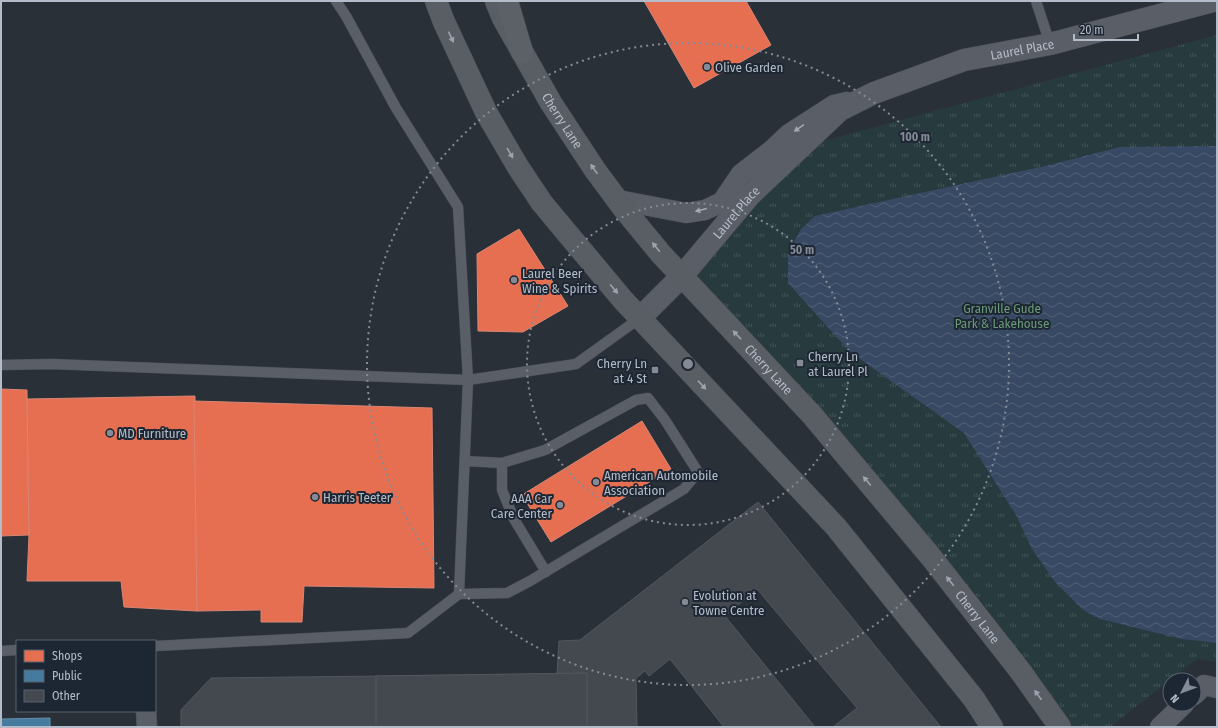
<svg xmlns="http://www.w3.org/2000/svg" width="1218" height="728" font-family="'Fira Sans Condensed',sans-serif">
<style>
.park{fill:url(#park-tufts)}
.water{fill:url(#water-waves)}
.shops{fill:#e76f51;stroke:#d88675}
.public{fill:#457b9d;stroke:#668eaa}
.building{fill:#444950;stroke:#52575f}
.lines{fill:none;stroke-linecap:round;stroke-linejoin:round}
.service-casing{stroke:#484c53;stroke-width:11}
.minor-casing{stroke:#484c53;stroke-width:21}
.tertiary-casing{stroke:#484c53;stroke-width:23}
.secondary-casing{stroke:#484c53;stroke-width:23}
.primary-casing{stroke:#484c55;stroke-width:23}
.service{stroke:#5a5e66;stroke-width:10}
.minor{stroke:#5a5e66;stroke-width:20}
.tertiary{stroke:#5a5e66;stroke-width:22}
.secondary{stroke:#595d64;stroke-width:22}
.primary{stroke:#5c6168;stroke-width:22}
.oneway{fill:#9da4b0}
.oneway2{fill:#a2a9b5}
.ring{fill:none;stroke:#848b96;stroke-width:2;stroke-dasharray:2 4}
.poi-dot{fill:#848b96;stroke:#1d2633;stroke-width:1.5}
.labels{text-anchor:middle;dominant-baseline:central;stroke-width:4;stroke-linejoin:round;paint-order:stroke}
.street-label{font-size:13px;fill:#b4bcc9;stroke:#1d2633}
.poi-label{font-size:13px;fill:#b4bcc9;stroke:#1d2633;text-anchor:start}
.park-label{font-size:13px;fill:#6b9a76;stroke:#1d2633}
.centre{fill:#848b96;stroke:#1d2633;stroke-width:2}
.ring-label{font-size:12px;text-anchor:middle;font-weight:bold;fill:#848b96;stroke:#1d2633;stroke-width:4;stroke-linejoin:round;paint-order:stroke}
</style>
<defs>
<pattern id="park-tufts" width="24" height="20" patternUnits="userSpaceOnUse"><rect width="24" height="20" fill="#273a3e"/><path d="M3 7l-1-3M5 7V3M7 7l1-3M15 17l-1-3M17 17v-4M19 17l1-3" fill="none" stroke="#445559"/></pattern>
<pattern id="water-waves" width="16" height="10" patternUnits="userSpaceOnUse"><rect width="16" height="10" fill="#384963"/><path d="M0 5q4-4 8 0t8 0" fill="none" stroke="#526178"/></pattern>
</defs>
<rect width="100%" height="100%" fill="#2a3038"/>
<!-- park -->
<path class="park" d="M 1217,35 L 1217,662 L 1197,659 L 1110,727 L 1060,727 L 682,276 L 801,147 Z"/>
<!-- water -->
<path class="water" d="M 1217,146 L 1217,643 L 1182,639 L 1100,619 L 1083,610 L 1055,582 L 1032,549 L 1016,515 L 964,433 L 850,352 L 788,283 L 788,253 L 801,229 L 815,216 L 1045,166 L 1120,147 Z"/>
<!-- shops -->
<g class="shops">
<path d="M 644,1 L 746,1 L 771,45 L 694,88 Z"/>
<path d="M 519,229 L 568,306 L 523,332 L 478,331 L 477,254 Z"/>
<path d="M 1,389 L 27,390 L 29,535 L 1,536 Z"/>
<path d="M 195,396 L 197,611 L 124,607 L 121,581 L 27,581 L 29,535 L 27,399 Z"/>
<path d="M 194,401 L 432,408 L 434,588 L 304,586 L 302,622 L 261,622 L 261,610 L 197,611 Z"/>
<path d="M 642,421 L 671,469 L 551,542 L 522,495 Z"/>
</g>
<!-- public -->
<path class="public" d="M 50,718 L 50,727 L 1,727 L 1,719 Z"/>
<!-- building -->
<g class="building">
<path d="M 758,502 L 941,727 L 833,727 L 857,708 L 757,589 L 725,616 L 815,727 L 724,727 L 670,659 L 649,676 L 645,671 L 636,678 L 637,727 L 181,727 L 181,710 L 211,678 L 557,674 L 559,641 L 580,640 Z"/>
<path d="M 587,673 L 587,727 L 376,727 L 376,676 Z"/>
</g>
<g class="lines">
<!-- service casing -->
<g class="service-casing">
<g id="service">
<path d="M 1036,1 L 1050,44"/>
<path d="M 1,365 L 51,364 L 468,380 L 576,364 L 640,318"/>
<path d="M 502,463 L 502,490 L 514,519 L 546,572"/>
<path d="M 459,594 L 507,593 L 530,581 L 684,489 L 698,472 L 665,420 L 648,398 L 636,400 L 545,450 L 502,463 L 465,461"/>
<path d="M 155,646 L 408,633 L 459,594 L 468,380 L 458,207 L 396,108 L 346,16 L 336,1"/>
<path d="M 1,651 L 17,650"/>
</g>
</g>
<!-- minor casing -->
<g class="minor-casing">
<g id="minor">
<path d="M 618,200 L 686,213 L 705,210 L 722,202 L 741,174 L 772,150 L 789,134 L 834,105 L 847,102"/>
<path d="M 1194,695 L 1204,685 L 1217,688"/>
<path d="M 146,711 L 147,727"/>
<path d="M 1160,727 L 1184,704"/>
</g>
</g>
<!-- tertiary casing -->
<g class="tertiary-casing">
<g id="tertiary">
<path id="s1" d="M 640,318 L 682,276 L 750,195 L 840,110 L 874,93 L 964,60 L 1050,44 L 1213,1"/>
</g>
</g>
<!-- secondary casing -->
<g class="secondary-casing">
<g id="secondary">
<path d="M 436,1 L 444,22 L 486,112 L 518,167 L 542,203 L 623,300 L 836,527 L 974,699 L 992,727"/>
<path id="s2" d="M 496,1 L 503,18 L 551,103 L 595,170 L 624,209 L 661,254 L 812,415 L 931,557 L 1021,672 L 1060,727"/>
</g>
</g>
<!-- primary casing -->
<g class="primary-casing">
<path id="primary" d="M 507,1 L 522,52"/>
</g>
<!-- service -->
<use href="#service" class="service"/>
<!-- minor -->
<use href="#minor" class="minor"/>
<!-- tertiary -->
<use href="#tertiary" class="tertiary"/>
<!-- secondary -->
<use href="#secondary" class="secondary"/>
<!-- primary -->
<use href="#primary" class="primary"/>
</g>
<!-- one-way arrows -->
<defs><path id="oneway-solid" d="M-6-.8H1V-3.2L6.5 0L1 3.2V.8H-6Z"/></defs>
<g class="oneway">
<use href="#oneway-solid" transform="translate(451 37) rotate(65)"/>
<use href="#oneway-solid" transform="translate(510 153) rotate(60)"/>
<use href="#oneway-solid" transform="translate(594 169) rotate(-125)"/>
<use href="#oneway-solid" transform="translate(656 247) rotate(-129)"/>
<use href="#oneway-solid" transform="translate(614 289) rotate(50)"/>
<use href="#oneway-solid" transform="translate(737 335) rotate(-134)"/>
<use href="#oneway-solid" transform="translate(702 385) rotate(47)"/>
<use href="#oneway-solid" transform="translate(867 481) rotate(-130)"/>
<use href="#oneway-solid" transform="translate(950 581) rotate(-128)"/>
<use href="#oneway-solid" transform="translate(1038 695) rotate(-125)"/>
</g>
<g class="oneway2">
<use href="#oneway-solid" transform="translate(799 128) rotate(145)"/>
<use href="#oneway-solid" transform="translate(701 210) rotate(166)"/>
</g>
<!-- distance rings -->
<g class="ring">
<circle cx="688" cy="364" r="161"/>
<circle cx="688" cy="364" r="321"/>
</g>
<!-- markers -->
<g class="poi-dot">
<circle cx="707" cy="67" r="4"/>
<circle cx="514" cy="280" r="4"/>
<rect x="796" y="359" width="8" height="8" rx="2"/>
<rect x="651" y="366" width="8" height="8" rx="2"/>
<circle cx="110" cy="433" r="4"/>
<circle cx="596" cy="482" r="4"/>
<circle cx="315" cy="497" r="4"/>
<circle cx="560" cy="505" r="4"/>
<circle cx="685" cy="602" r="4"/>
</g>
<g class="labels">
<!-- street labels -->
<g class="street-label">
<text stroke="none"><textPath href="#s1" startOffset="482">Laurel Place</textPath></text>
<text stroke="none"><textPath href="#s2" startOffset="137">Cherry Lane</textPath></text>
<text stroke="none"><textPath href="#s1" startOffset="143">Laurel Place</textPath></text>
<text stroke="none"><textPath href="#s2" startOffset="461">Cherry Lane</textPath></text>
<text stroke="none"><textPath href="#s2" startOffset="785">Cherry Lane</textPath></text>
</g>
<!-- poi labels -->
<g class="poi-label">
<text x="715" y="67">Olive Garden</text>
<text x="522" y="273">Laurel Beer<tspan x="522" dy="15">Wine &amp; Spirits</tspan></text>
<text x="808" y="356">Cherry Ln<tspan x="808" dy="15">at Laurel Pl</tspan></text>
<text x="647" y="363" text-anchor="end">Cherry Ln<tspan x="647" dy="15">at 4 St</tspan></text>
<text x="118" y="433">MD Furniture</text>
<text x="604" y="475">American Automobile<tspan x="604" dy="15">Association</tspan></text>
<text x="323" y="497">Harris Teeter</text>
<text x="552" y="498" text-anchor="end">AAA Car<tspan x="552" dy="15">Care Center</tspan></text>
<text x="693" y="595">Evolution at<tspan x="693" dy="15">Towne Centre</tspan></text>
</g>
<!-- park labels -->
<g class="park-label">
<text x="1002" y="308">Granville Gude<tspan x="1002" dy="15">Park &amp; Lakehouse</tspan></text>
</g>
</g>
<circle cx="688" cy="364" r="6" class="centre"/>
<g class="ring-label">
<text x="915" y="141">100 m</text>
<text x="802" y="254">50 m</text>
</g>
<!-- border -->
<rect width="1218" height="728" fill="none" stroke="#b4bcc9" stroke-width="4"/>
<!-- legend -->
<rect x="16" y="640" width="140" height="72" fill="#1d2633" stroke="#59626f"/>
<rect x="24" y="650" width="20" height="12" fill="#e76f51" stroke="#59626f"/>
<text x="52" y="660" font-size="12" fill="#b4bcc9">Shops</text>
<rect x="24" y="670" width="20" height="12" fill="#457b9d" stroke="#59626f"/>
<text x="52" y="680" font-size="12" fill="#b4bcc9">Public</text>
<rect x="24" y="690" width="20" height="12" fill="#444950" stroke="#59626f"/>
<text x="52" y="700" font-size="12" fill="#b4bcc9">Other</text>
<!-- north arrow -->
<g transform="translate(1182 692) rotate(228)"><circle r="19" fill="#1d2633" stroke="#59626f"/>
<path d="M0-3L7 15L0 10L-7 15Z" fill="#848b96"/>
<text y="-6" font-size="11" font-weight="bold" text-anchor="middle" fill="#b4bcc9">N</text>
</g>
<!-- scale -->
<path d="M1074 34v6h64v-6" fill="none" stroke="#b4bcc9" stroke-width="2"/>
<text x="1080" y="34" font-size="12" fill="#b4bcc9" stroke="#1d2633" stroke-width="3" paint-order="stroke">20 m</text>
</svg>
